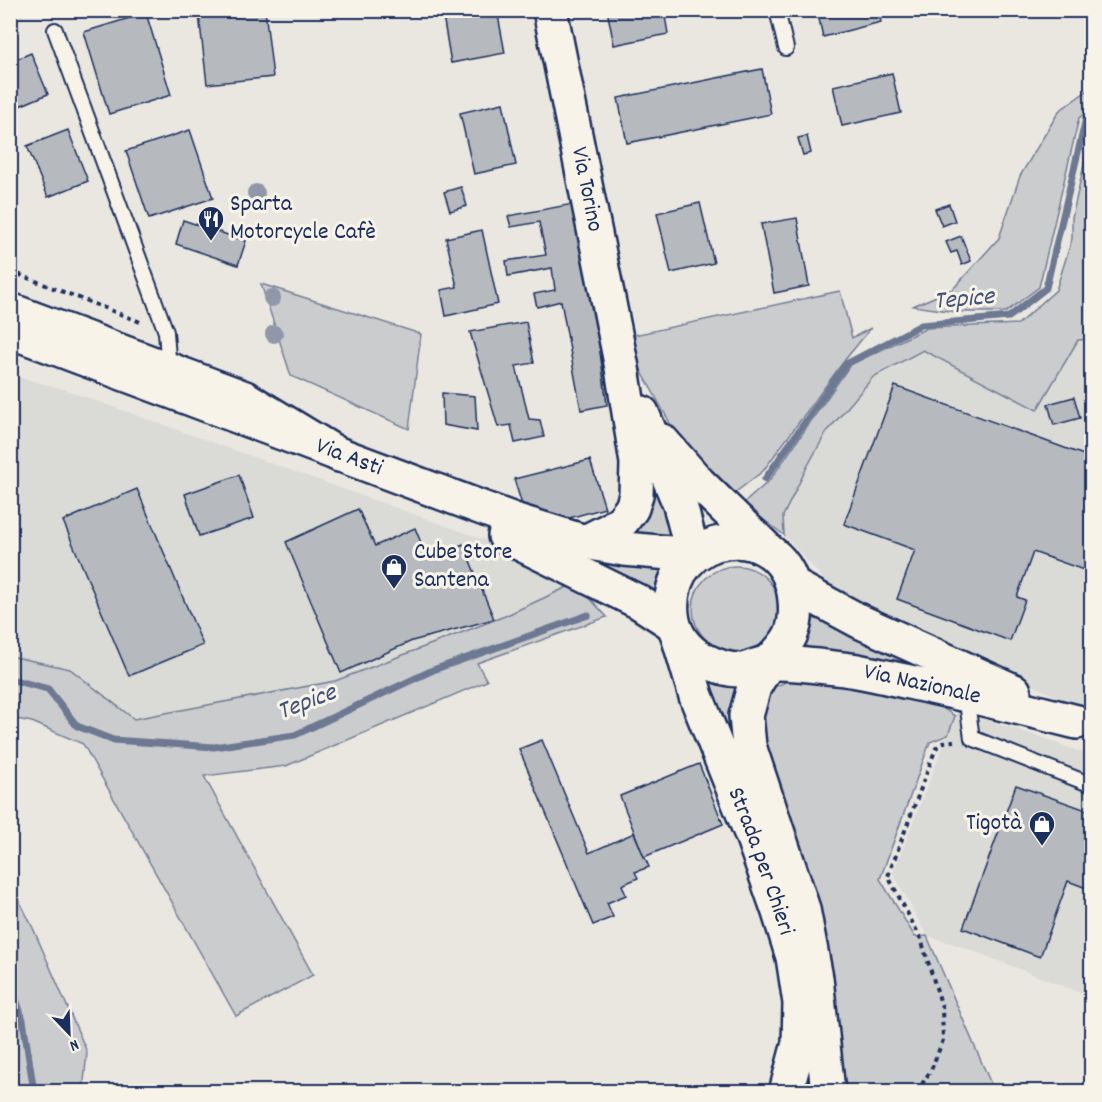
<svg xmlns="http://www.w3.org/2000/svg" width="1102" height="1102" font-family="Dekko,sans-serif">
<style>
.built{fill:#dadad6}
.green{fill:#cbcccd;stroke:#737e96;stroke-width:1.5}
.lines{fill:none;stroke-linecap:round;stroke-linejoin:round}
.stream{stroke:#6d7892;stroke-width:7}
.building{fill:#b6babf;stroke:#1b2f5e;stroke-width:1.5}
.lane-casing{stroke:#1b2f5e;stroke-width:18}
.secondary-casing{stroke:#1b2f5e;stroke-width:38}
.primary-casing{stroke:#1b2f5e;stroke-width:38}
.highway-casing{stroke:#1b2f5e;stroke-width:38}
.path{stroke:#1b2f5e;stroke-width:4;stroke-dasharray:4.5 4.5;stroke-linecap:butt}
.lane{stroke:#f7f3e8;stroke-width:14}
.secondary{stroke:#f7f3e8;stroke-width:33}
.primary{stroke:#f7f3e8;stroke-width:33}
.highway{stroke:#f7f3e8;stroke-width:33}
.tree{fill:#9097a8}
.labels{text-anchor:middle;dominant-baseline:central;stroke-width:6;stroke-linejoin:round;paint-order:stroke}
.street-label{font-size:24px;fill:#1b2f5e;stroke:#f7f3e8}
.poi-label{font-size:24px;fill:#1b2f5e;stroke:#f7f3e8;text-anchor:start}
.water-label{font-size:26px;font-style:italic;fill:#445378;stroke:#f7f3e8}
</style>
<rect width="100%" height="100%" fill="#eae7e0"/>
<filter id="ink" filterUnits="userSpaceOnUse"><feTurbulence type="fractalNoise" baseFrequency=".0167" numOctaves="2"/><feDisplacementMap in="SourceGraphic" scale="12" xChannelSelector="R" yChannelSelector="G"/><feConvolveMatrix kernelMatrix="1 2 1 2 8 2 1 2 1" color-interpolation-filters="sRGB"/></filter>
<g filter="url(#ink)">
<!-- built -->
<g class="built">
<path d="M 1091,339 L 1091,713 L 999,669 L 843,601 L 784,535 L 783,516 L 807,467 L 826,433 L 873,377 L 923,350 L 1037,410 L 1078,340 Z"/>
<path d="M 10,375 L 60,388 L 444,525 L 503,547 L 576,583 L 505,616 L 335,681 L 133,719 L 70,669 L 11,656 Z"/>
<path d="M 957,711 L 1038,736 L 1091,756 L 1091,997 L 960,946 L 927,936 L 893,873 Z"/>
</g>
<!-- green -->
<g class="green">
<path d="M 1091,88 L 1091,108 L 1079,118 L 1039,287 L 1006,312 L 956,312 L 913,306 L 953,289 L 999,238 L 1020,176 L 1059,111 Z"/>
<path d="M 1091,134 L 1091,339 L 1078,340 L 1037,410 L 923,350 L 873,377 L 826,433 L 807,467 L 783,516 L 784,535 L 743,504 L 770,480 L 850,365 L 927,328 L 1018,324 L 1056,290 L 1072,239 L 1072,217 Z"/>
<path d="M 261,284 L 421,334 L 409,429 L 291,376 Z"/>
<path d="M 840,291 L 852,338 L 871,328 L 844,361 L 763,471 L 732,495 L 676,434 L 642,372 L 635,355 L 634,335 Z"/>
<path d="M 652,480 L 679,540 L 622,534 Z"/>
<path d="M 575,547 L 670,566 L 660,600 L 595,565 Z"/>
<circle cx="736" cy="609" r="43"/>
<path d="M 576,583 L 607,617 L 477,663 L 487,681 L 286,766 L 204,776 L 313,975 L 236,1016 L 83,744 L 32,722 L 11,718 L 10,656 L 70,669 L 134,719 L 335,681 L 505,616 Z"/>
<path d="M 814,618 L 922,662 L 930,670 L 803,652 Z"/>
<path d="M 703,677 L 740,685 L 734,735 L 731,737 L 726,732 Z"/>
<path d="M 792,679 L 859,687 L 929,699 L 955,716 L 948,735 L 930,742 L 880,879 L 915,937 L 927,936 L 994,1091 L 843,1091 L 758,711 L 772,688 Z"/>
<path d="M 11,884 L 33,928 L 87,1052 L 83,1091 L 11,1091 Z"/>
</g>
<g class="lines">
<!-- stream -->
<g class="stream">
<path d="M 765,479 L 846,364 L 921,325 L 1009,317 L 1046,288 L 1086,118 L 1092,115"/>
<path d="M 10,679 L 48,689 L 77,726 L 113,740 L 214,747 L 295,735 L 433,670 L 588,615"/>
<path d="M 10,982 L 23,1020 L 34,1092"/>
</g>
</g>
<!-- building -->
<g class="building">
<path d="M 238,10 L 265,10 L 273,77 L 207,84 L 199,15 Z"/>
<path d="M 442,10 L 497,10 L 505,53 L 451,63 Z"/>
<path d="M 607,10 L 664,10 L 668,34 L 614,45 Z"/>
<path d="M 817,10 L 878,10 L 881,22 L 823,37 Z"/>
<path d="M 146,13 L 171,95 L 109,114 L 84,32 Z"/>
<path d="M 31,53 L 48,94 L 10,110 L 10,62 Z"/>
<path d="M 762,69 L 771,114 L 627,143 L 618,98 Z"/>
<path d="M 892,73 L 901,113 L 842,126 L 833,86 Z"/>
<path d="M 503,103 L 516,165 L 474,174 L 460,113 Z"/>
<path d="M 68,130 L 88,181 L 48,197 L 27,146 Z"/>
<path d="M 190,130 L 213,198 L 149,219 L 126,151 Z"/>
<path d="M 807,136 L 811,153 L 803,155 L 798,138 Z"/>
<path d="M 461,187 L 467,206 L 450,211 L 444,192 Z"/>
<path d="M 700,203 L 714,263 L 671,273 L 657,213 Z"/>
<path d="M 573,204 L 597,329 L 607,405 L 581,410 L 561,301 L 537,307 L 534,294 L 555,290 L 552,268 L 508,276 L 506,261 L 546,255 L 539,222 L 511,227 L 508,216 Z"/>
<path d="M 949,204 L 955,221 L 942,226 L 935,209 Z"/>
<path d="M 797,218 L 809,286 L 774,293 L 761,224 Z"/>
<path d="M 183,220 L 246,241 L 238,265 L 176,244 Z"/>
<path d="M 482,230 L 498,304 L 446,316 L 441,290 L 457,287 L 446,238 Z"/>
<path d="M 961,236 L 971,261 L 962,265 L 957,251 L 951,253 L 946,242 Z"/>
<path d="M 526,322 L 534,363 L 516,366 L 529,419 L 540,420 L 544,437 L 515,443 L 511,425 L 498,427 L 470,332 Z"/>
<path d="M 895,386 L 1092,458 L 1092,573 L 1033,552 L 1017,597 L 1025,600 L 1010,641 L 897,599 L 915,550 L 844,524 Z"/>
<path d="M 442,393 L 475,396 L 477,431 L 443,425 Z"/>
<path d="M 1074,397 L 1080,418 L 1054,425 L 1048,404 Z"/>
<path d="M 590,460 L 605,508 L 569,518 L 570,523 L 523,508 L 514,479 Z"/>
<path d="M 239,475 L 254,518 L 199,536 L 185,494 Z"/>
<path d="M 137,489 L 203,645 L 129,676 L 63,521 Z"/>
<path d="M 358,509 L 375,546 L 415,528 L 428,560 L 463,544 L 494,619 L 412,641 L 341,673 L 286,542 Z"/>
<path d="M 542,740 L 589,853 L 634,833 L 649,867 L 635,872 L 638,878 L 622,885 L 626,895 L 607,903 L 613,917 L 593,925 L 519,749 Z"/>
<path d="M 699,764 L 723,824 L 644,857 L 620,796 Z"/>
<path d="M 1016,785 L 1092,812 L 1092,883 L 1089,889 L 1068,881 L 1040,957 L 963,928 Z"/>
</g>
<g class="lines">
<!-- lane casing -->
<g class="lane-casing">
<g id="lane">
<path d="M 777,10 L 786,48"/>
<path d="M 55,30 L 166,332 L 169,370"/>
<path d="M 966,696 L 972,738 L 1092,785"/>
</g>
</g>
<!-- secondary casing -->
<g class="secondary-casing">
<g id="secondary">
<path id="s1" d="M 550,10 L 622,368 L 637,463 L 636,495 L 632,508 L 623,520 L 611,529 L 585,542"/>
<path d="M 642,413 L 680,505 L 693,555"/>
<path d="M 662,441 L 699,483 L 765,547"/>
<path id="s2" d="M 679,639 L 696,696 L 753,838 L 779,912 L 793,957 L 800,1003 L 799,1043 L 786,1092"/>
<path d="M 768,663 L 754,687 L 746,716 L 749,746 L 803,909 L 816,978 L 828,1092"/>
</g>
</g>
<!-- primary casing -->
<g class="primary-casing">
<g id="primary">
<path id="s3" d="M 10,331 L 517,521 L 585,542 L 624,549 L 693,555"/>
<path d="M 505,536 L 639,602 L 673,624"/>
<path d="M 794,586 L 861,622 L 1014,691"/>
<path id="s4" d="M 768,663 C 789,642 798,631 795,600 C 787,512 664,528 672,614 C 674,635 686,650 704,660 C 716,666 729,671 743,670 C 752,668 760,663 769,663 C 794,662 826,667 851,670 C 870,673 890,678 909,682 C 965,694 1021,708 1077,722"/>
</g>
</g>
<!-- highway casing -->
<g class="highway-casing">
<path id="highway" d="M 10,310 L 245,398 L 339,455"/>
</g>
<!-- path -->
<g class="path">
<path d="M 10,271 L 143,323"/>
<path d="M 917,1092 L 931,1070 L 943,1040 L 942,1007 L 921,939 L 888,876 L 936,748 L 944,742 L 954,741"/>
</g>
<!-- lane -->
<use href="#lane" class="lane"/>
<!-- secondary -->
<use href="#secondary" class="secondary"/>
<!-- primary -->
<use href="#primary" class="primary"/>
<!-- highway -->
<use href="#highway" class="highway"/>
</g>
<!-- trees -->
<g class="tree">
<circle cx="256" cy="193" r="9"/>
<circle cx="272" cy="298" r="9"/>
<circle cx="274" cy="334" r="9"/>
</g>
</g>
<!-- icons -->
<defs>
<g id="restaurant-pin" transform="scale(1.35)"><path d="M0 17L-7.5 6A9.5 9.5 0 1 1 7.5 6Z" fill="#1b2f5e" stroke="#f7f3e8"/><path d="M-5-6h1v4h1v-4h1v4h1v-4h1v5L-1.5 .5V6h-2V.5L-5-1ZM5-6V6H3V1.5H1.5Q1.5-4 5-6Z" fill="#fff"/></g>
<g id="shop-pin" transform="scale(1.35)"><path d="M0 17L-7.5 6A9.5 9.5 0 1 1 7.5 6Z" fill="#1b2f5e" stroke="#f7f3e8"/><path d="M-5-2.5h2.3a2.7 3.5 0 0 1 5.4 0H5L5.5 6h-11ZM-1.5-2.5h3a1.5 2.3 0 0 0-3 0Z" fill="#fff"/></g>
</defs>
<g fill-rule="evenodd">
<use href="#restaurant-pin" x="211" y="219"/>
<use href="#shop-pin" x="394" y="567"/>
<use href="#shop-pin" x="1042" y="824"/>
</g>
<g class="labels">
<!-- street labels -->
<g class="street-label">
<text stroke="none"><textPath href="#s1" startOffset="183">Via Torino</textPath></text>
<text stroke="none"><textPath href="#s3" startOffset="362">Via Asti</textPath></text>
<text stroke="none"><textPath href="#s4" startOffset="555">Via Nazionale</textPath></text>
<text stroke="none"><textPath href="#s2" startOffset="237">Strada per Chieri</textPath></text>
</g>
<!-- poi labels -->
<g class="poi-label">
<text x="230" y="205">Sparta<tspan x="230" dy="28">Motorcycle Cafè</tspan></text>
<text x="414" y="553">Cube Store<tspan x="414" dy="28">Santena</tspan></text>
<text x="1022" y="824" text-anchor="end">Tigotà</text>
</g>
<!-- water labels -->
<g class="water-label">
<text transform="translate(964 300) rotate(-5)">Tepice</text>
<text transform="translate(307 703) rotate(-21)">Tepice</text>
</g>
</g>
<!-- margin -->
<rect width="1102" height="1102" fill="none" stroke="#f7f3e8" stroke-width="36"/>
<rect x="18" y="18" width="1066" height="1066" fill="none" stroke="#1b2f5e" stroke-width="2" filter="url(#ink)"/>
<!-- north arrow -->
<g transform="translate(69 1033) rotate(157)" stroke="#f7f3e8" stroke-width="4.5" paint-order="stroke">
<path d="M0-4.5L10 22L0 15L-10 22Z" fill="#1b2f5e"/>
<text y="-9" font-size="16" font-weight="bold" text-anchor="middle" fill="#1b2f5e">N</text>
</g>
</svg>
